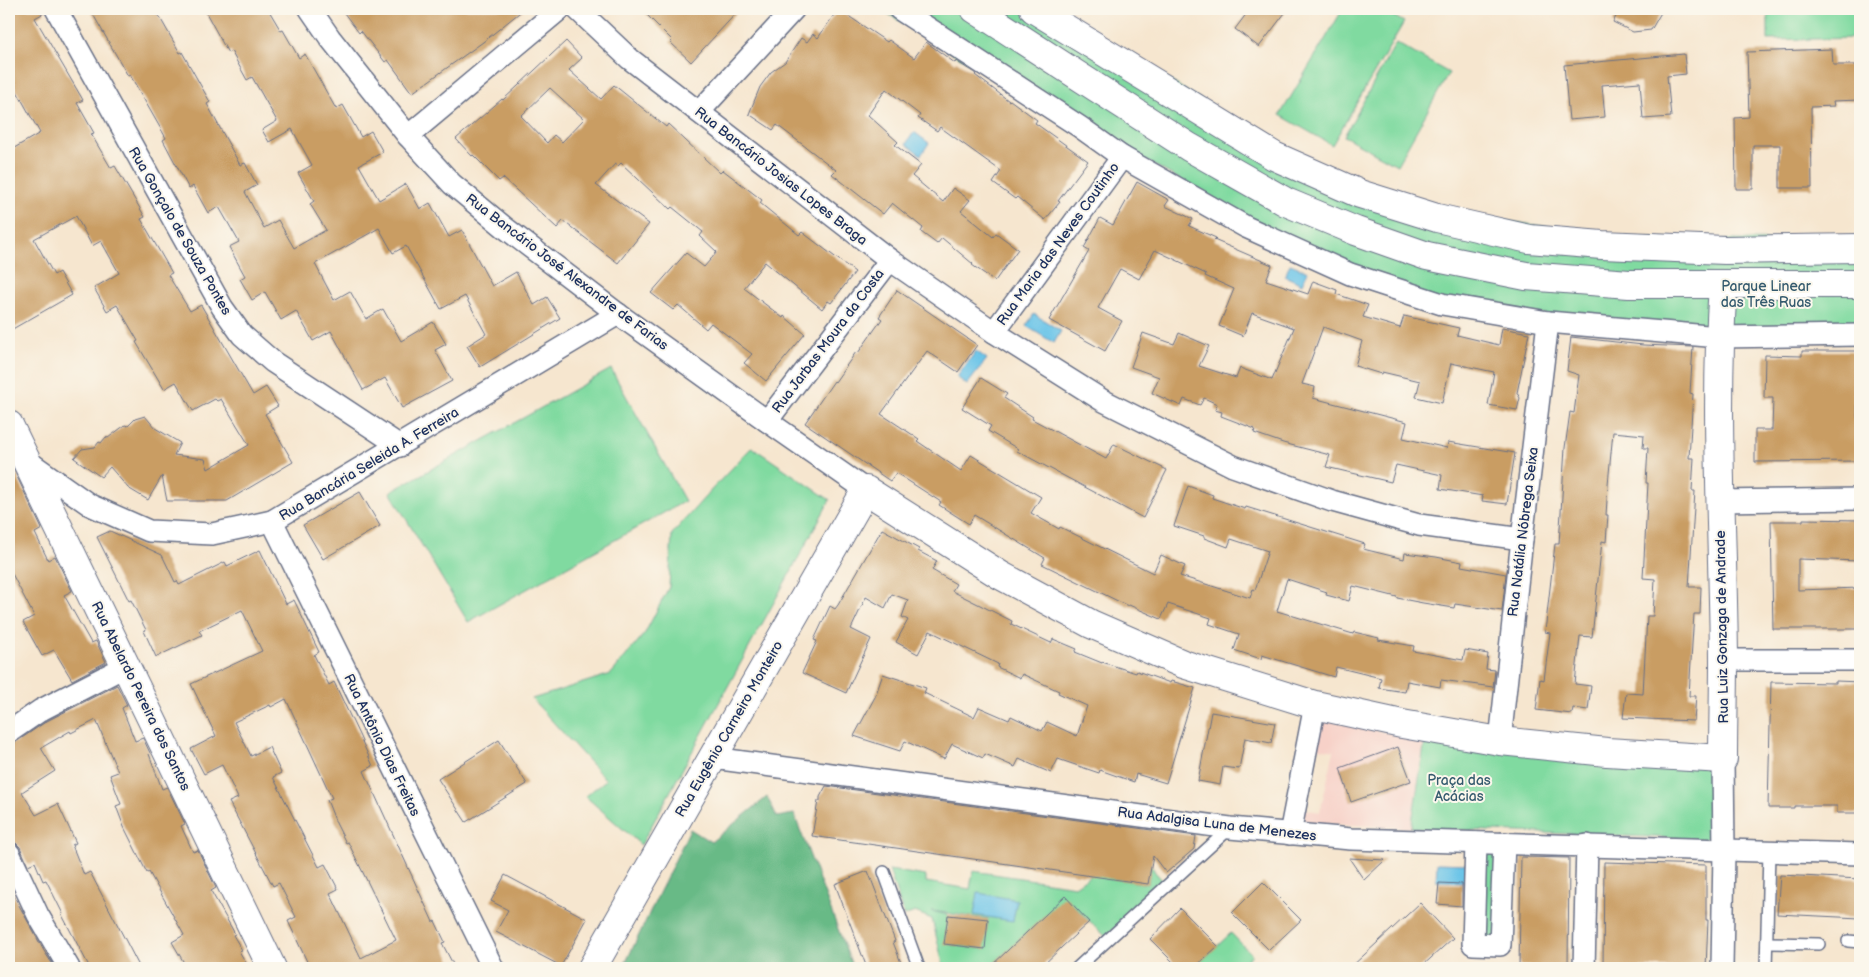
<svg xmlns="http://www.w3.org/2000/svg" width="1869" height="977" font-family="'Balsamiq Sans',sans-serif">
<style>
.built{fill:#f7d1c8}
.green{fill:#80daa0;stroke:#4e847f;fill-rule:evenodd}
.forest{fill:#68ba86;stroke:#427472}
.water{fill:#6ac4e8;stroke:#427aa3}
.building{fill:#c99d63;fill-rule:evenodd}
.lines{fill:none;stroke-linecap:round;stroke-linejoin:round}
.service-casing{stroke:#686f86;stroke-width:14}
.minor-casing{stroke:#686f86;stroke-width:24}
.tertiary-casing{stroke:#686f86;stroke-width:30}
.secondary-casing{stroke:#686f86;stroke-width:30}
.service{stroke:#fff;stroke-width:11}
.minor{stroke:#fff;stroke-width:21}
.tertiary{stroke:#fff;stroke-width:28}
.secondary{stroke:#fff;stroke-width:28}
.labels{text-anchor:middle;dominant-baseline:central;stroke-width:4;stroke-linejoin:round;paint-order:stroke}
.street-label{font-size:14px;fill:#1b2f5e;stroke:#fbf7ec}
.park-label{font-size:14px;fill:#345a6e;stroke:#fbf7ec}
</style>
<rect width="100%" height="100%" fill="#fbf7ec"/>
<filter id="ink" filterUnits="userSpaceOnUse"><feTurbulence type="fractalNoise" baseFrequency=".02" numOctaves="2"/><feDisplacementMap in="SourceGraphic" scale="10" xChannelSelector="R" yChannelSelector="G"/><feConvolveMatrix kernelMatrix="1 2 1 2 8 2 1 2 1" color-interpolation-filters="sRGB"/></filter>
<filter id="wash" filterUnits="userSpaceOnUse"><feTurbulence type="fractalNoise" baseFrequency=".0096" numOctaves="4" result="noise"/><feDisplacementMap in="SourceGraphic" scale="20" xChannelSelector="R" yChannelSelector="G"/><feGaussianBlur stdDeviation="1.12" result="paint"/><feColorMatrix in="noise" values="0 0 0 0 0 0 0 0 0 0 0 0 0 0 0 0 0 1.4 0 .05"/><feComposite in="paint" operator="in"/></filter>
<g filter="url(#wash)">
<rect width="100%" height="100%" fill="#f6e6cf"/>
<!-- built -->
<path class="built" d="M 1325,719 L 1425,741 L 1411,828 L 1318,823 L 1304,821 L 1302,818 L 1303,809 L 1320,812 L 1334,751 L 1315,747 L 1320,723 Z"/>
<!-- green -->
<g class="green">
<path d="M 880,9 L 1054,9 L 1263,138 L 1388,195 L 1464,215 L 1627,238 L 1860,242 L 1860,344 L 1397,300 L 952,53 Z"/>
<path d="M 1343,9 L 1381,9 L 1404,22 L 1332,145 L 1280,115 Z"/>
<path d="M 1768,9 L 1860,9 L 1860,38 L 1768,40 Z"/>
<path d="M 1396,43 L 1449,73 L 1397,165 L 1344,136 Z"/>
<path d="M 611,369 L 685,501 L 468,622 L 390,492 Z"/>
<path d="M 752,447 L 830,500 L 641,845 L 585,796 L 606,780 L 532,699 L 611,674 L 645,633 L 669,587 L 672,534 L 714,487 Z"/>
<path d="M 1425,741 L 1709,765 L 1717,773 L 1715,831 L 1705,839 L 1411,828 Z"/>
<path d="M 1476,843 L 1504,843 L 1500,945 L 1473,944 Z"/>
<path d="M 1151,865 L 1155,872 L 1163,881 L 1106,937 L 1065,897 L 989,968 L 944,968 L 932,919 L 915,912 L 904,916 L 889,870 L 926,876 L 926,882 L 970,889 L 973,871 L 1075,886 L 1091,875 L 1148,884 ZM 932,911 L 988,919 L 984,949 L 945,944 L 948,915 Z"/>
<path d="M 1231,933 L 1252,955 L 1238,968 L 1194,968 Z"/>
</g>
<!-- forest -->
<path class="forest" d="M 767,797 L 777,817 L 794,814 L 853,968 L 623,968 L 690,829 L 711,842 Z"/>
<!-- water -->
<g class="water">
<path d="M 914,132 L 929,143 L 921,155 L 906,144 Z"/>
<path d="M 1290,264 L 1308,271 L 1302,284 L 1285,276 Z"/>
<path d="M 1034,314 L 1061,331 L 1054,343 L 1026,326 Z"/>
<path d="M 976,351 L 987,359 L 967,385 L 957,377 Z"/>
<path d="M 1437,863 L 1466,864 L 1466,882 L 1436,881 Z"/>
<path d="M 978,893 L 1017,900 L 1013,921 L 974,915 Z"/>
</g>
<g id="blocks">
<!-- building -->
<g class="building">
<path d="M 9,9 L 44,9 L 44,13 L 35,18 L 83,100 L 77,103 L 94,133 L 91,134 L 111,168 L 115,166 L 145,217 L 141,219 L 172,273 L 168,275 L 190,311 L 201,305 L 253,395 L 266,387 L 278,406 L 265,414 L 293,462 L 227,501 L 167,501 L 162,476 L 148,500 L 128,488 L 110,467 L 101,477 L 74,458 L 82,449 L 95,447 L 99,442 L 101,443 L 106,437 L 108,438 L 125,425 L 128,426 L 135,419 L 145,416 L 155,428 L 180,443 L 174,455 L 205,459 L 208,469 L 249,445 L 221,399 L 217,401 L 215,399 L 193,411 L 176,382 L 164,389 L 136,342 L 138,341 L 117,305 L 107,311 L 94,288 L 119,273 L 101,241 L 92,246 L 76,216 L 34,239 L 54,275 L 59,272 L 72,295 L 9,331 L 9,151 L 40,133 L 9,77 Z"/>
<path d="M 90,9 L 155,9 L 180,53 L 182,52 L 210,102 L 207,104 L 240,165 L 245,163 L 257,185 L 245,192 L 264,228 L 278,220 L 294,248 L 326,230 L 310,204 L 314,201 L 298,173 L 312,165 L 292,129 L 269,142 L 262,130 L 277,121 L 252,77 L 247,80 L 231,51 L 228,53 L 204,9 L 268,9 L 281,31 L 283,30 L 299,58 L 305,54 L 336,109 L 343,105 L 361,137 L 371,131 L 383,152 L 359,165 L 379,200 L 406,184 L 420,209 L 430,203 L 449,237 L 462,230 L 492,286 L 516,272 L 534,305 L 547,297 L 560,318 L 480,367 L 467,346 L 486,334 L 465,296 L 441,309 L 406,246 L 393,253 L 379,228 L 315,264 L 334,300 L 350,291 L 366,319 L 383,309 L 401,341 L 433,322 L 446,344 L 435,350 L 452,381 L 402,408 L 385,378 L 363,390 L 331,331 L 313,341 L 296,311 L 281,320 L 265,292 L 252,300 L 240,279 L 245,276 L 229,247 L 239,242 L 219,207 L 208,213 L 193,186 L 189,189 L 163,140 L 166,138 L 130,75 L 128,76 Z"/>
<path d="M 341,9 L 524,9 L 483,42 L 412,93 L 388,60 L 385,62 L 361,31 L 359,33 Z"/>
<path d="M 641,9 L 740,9 L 691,62 L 670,42 L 672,40 Z"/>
<path d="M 838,9 L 887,42 L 889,40 L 914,58 L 926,42 L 955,63 L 956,61 L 976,74 L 975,75 L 1009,101 L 1010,100 L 1037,120 L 1035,123 L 1088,161 L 1058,201 L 1060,202 L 1045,220 L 1017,197 L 1015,199 L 993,183 L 1001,171 L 940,127 L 937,131 L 918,118 L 920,115 L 886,89 L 868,115 L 898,142 L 895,145 L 921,165 L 912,176 L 943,202 L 953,188 L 970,200 L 961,211 L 993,237 L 996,233 L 1018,249 L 995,281 L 972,265 L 973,264 L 942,238 L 937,244 L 921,232 L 923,228 L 892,203 L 883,214 L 832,174 L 836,170 L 777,125 L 773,130 L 749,114 L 760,87 L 771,72 L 785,62 L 801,38 L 807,42 L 813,34 L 818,38 Z"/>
<path d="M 1250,9 L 1288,9 L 1259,47 L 1235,29 Z"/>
<path d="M 1620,9 L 1663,9 L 1651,30 L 1633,32 L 1613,22 Z"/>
<path d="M 566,41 L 582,58 L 569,70 L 601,99 L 614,85 L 666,127 L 668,124 L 720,173 L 723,170 L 762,200 L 760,203 L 799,235 L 802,232 L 855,272 L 831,303 L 828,301 L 822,309 L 765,262 L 744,288 L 783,318 L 784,316 L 805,334 L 766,381 L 744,363 L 752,354 L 711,323 L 706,329 L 678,305 L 673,310 L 651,293 L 686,253 L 704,267 L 717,252 L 700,236 L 703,232 L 672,207 L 670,209 L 621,163 L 618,166 L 615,164 L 596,185 L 649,224 L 618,263 L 563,221 L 557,228 L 503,178 L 499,181 L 473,155 L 472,156 L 456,139 L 502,99 L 503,100 ZM 550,88 L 584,119 L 562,142 L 554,135 L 547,143 L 521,116 Z"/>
<path d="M 1832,49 L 1833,65 L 1860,65 L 1860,100 L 1833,101 L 1834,106 L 1811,107 L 1812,188 L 1780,188 L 1780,145 L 1753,145 L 1753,189 L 1736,189 L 1735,118 L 1749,117 L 1747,52 Z"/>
<path d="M 1684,54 L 1686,74 L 1667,76 L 1671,117 L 1643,119 L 1640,82 L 1602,85 L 1605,117 L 1569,120 L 1564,65 Z"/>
<path d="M 1137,182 L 1169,200 L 1165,206 L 1193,219 L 1189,226 L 1216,238 L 1214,240 L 1272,265 L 1266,280 L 1308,294 L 1313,281 L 1337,290 L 1336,294 L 1368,305 L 1363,317 L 1400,328 L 1404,316 L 1459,328 L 1457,335 L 1499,345 L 1502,328 L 1529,333 L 1517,393 L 1520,398 L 1517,410 L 1488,405 L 1494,372 L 1451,363 L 1442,403 L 1416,397 L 1420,381 L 1382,372 L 1381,374 L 1355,366 L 1362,341 L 1323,327 L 1302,384 L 1315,387 L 1313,398 L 1407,422 L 1403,438 L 1447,448 L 1448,442 L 1515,453 L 1507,504 L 1482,501 L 1483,496 L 1440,489 L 1442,475 L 1396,465 L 1391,482 L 1326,467 L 1330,455 L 1283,443 L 1254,433 L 1255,429 L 1221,416 L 1222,412 L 1215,410 L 1217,404 L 1204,398 L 1200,405 L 1184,399 L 1181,406 L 1152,393 L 1159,377 L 1131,367 L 1143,333 L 1174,344 L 1179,333 L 1209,346 L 1199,366 L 1236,378 L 1240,368 L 1272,380 L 1294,328 L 1252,313 L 1243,336 L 1219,326 L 1234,289 L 1205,276 L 1206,274 L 1155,250 L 1139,279 L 1120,269 L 1098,308 L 1122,321 L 1105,351 L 1049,320 L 1089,251 L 1084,248 L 1100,218 L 1113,225 Z"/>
<path d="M 897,290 L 977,345 L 958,372 L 927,351 L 881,414 L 919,439 L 917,441 L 961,471 L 971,455 L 1041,497 L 1031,513 L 1059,529 L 1060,527 L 1153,573 L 1161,555 L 1185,566 L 1180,576 L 1250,598 L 1253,589 L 1255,590 L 1268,551 L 1231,539 L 1228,547 L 1204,538 L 1204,536 L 1174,526 L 1188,486 L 1213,495 L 1212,498 L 1245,509 L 1246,507 L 1365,544 L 1363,549 L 1404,559 L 1405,553 L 1436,557 L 1462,562 L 1461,566 L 1506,574 L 1502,611 L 1455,604 L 1454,608 L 1423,603 L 1397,598 L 1397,597 L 1353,586 L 1349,601 L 1326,595 L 1327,592 L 1287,579 L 1277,611 L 1353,634 L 1354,632 L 1379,638 L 1378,640 L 1414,646 L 1413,651 L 1463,660 L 1465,650 L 1488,654 L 1486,669 L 1495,670 L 1493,687 L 1441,680 L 1440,687 L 1407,681 L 1405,692 L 1379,688 L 1381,678 L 1336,667 L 1334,677 L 1262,655 L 1261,659 L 1234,650 L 1239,634 L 1209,624 L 1211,618 L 1168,604 L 1161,619 L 1129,605 L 1128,606 L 1042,564 L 1045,558 L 974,515 L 969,524 L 939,505 L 941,502 L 896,473 L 890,481 L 805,423 L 834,381 L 835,382 L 856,352 L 858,353 L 882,319 L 879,317 Z"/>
<path d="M 1571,337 L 1643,345 L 1693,347 L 1690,393 L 1693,394 L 1689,458 L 1694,458 L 1692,491 L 1695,491 L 1689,587 L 1701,587 L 1700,614 L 1694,614 L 1692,644 L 1689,696 L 1696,696 L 1694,721 L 1623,718 L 1626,693 L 1643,694 L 1647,616 L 1653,616 L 1655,579 L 1643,578 L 1648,483 L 1646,483 L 1648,448 L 1643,448 L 1644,435 L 1613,432 L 1608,484 L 1606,515 L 1608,515 L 1606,542 L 1602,541 L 1592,637 L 1580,636 L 1575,684 L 1591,686 L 1588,710 L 1573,708 L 1572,714 L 1536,710 L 1540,679 L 1544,680 L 1550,633 L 1545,632 L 1555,544 L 1559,544 L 1565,448 L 1570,412 L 1574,413 L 1579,375 L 1567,371 Z"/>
<path d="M 1802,351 L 1858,351 L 1857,418 L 1860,418 L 1859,461 L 1755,462 L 1755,430 L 1772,430 L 1773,398 L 1764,398 L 1765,355 L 1802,356 Z"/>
<path d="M 981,378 L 1007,394 L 1004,398 L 1033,417 L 1032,419 L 1106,459 L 1114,444 L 1167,470 L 1143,518 L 1017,451 L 1018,449 L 988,431 L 991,426 L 962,408 Z"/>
<path d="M 9,460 L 42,529 L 35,533 L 48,560 L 55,556 L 72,591 L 64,595 L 91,643 L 96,641 L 106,662 L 72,680 L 54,650 L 42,656 L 23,622 L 34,616 L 9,568 Z"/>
<path d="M 360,492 L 380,526 L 323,559 L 303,525 Z"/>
<path d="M 1803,519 L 1860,520 L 1860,561 L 1798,559 L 1798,590 L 1860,588 L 1860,629 L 1773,629 L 1771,521 L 1803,521 Z"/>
<path d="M 882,529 L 919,549 L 918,551 L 937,561 L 932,570 L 956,584 L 952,591 L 1012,621 L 1011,624 L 1051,643 L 1053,639 L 1077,649 L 1075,652 L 1102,663 L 1102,662 L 1136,673 L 1137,671 L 1170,683 L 1171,681 L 1195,688 L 1166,783 L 1136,774 L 1134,782 L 1100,770 L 1099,773 L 1058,759 L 1051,773 L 1019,759 L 1015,767 L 985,754 L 983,758 L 952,744 L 944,759 L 905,741 L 900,751 L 854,736 L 875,697 L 883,674 L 926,688 L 924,693 L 974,717 L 979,707 L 1009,720 L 1011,716 L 1042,731 L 1047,722 L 1077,736 L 1087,706 L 1058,693 L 1059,691 L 1022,674 L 1020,678 L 997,667 L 998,664 L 930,631 L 918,654 L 896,642 L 908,620 L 902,617 L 908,600 L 892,594 L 885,608 L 866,597 L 851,629 L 871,639 L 846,693 L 802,673 L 817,641 L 814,640 L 830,606 L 835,609 L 838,605 Z"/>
<path d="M 110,531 L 162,555 L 175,582 L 177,581 L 179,585 L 225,562 L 227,566 L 260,550 L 286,604 L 294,600 L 319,652 L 314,655 L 329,685 L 334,682 L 360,737 L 373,766 L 364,771 L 433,922 L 435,921 L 445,942 L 442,943 L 455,968 L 310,968 L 288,921 L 296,917 L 279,883 L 273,886 L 229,802 L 238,798 L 222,765 L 204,774 L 191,749 L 216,736 L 191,684 L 262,651 L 261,649 L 242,610 L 199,631 L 202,635 L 156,657 L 144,631 L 146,630 L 131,600 L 129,601 L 97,537 ZM 286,699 L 332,798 L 327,800 L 336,823 L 346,843 L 348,842 L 396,940 L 361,958 L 330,893 L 338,889 L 325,864 L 319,867 L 273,777 L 281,773 L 269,747 L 251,756 L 234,722 L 270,705 L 271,707 Z"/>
<path d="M 1836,681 L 1860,682 L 1860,813 L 1837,813 L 1837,806 L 1794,806 L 1794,808 L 1768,808 L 1771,682 L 1836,683 Z"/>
<path d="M 117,685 L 127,705 L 122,708 L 135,741 L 143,738 L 150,753 L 149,754 L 162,789 L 167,787 L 185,824 L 181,826 L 193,852 L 198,850 L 216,888 L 211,891 L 235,934 L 233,935 L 242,950 L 239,951 L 249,968 L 187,968 L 172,942 L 184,935 L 149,872 L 147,873 L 124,827 L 116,806 L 121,804 L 110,775 L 118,772 L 96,720 L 71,733 L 70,731 L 41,748 L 55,771 L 22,792 L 36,815 L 58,804 L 76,843 L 72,845 L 84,875 L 90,872 L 140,968 L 90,968 L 62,915 L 63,914 L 46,880 L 43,881 L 35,862 L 28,865 L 20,847 L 16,843 L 9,841 L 9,744 L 16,742 L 47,721 Z"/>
<path d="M 1211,712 L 1275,723 L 1271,743 L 1245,738 L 1239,769 L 1223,767 L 1220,785 L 1198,781 Z"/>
<path d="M 499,740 L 527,784 L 466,822 L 438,779 Z"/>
<path d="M 1398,747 L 1411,781 L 1351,802 L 1340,768 Z"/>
<path d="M 826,786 L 1196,836 L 1194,849 L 1166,873 L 1153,856 L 1148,884 L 812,836 L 818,801 L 820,801 L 820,797 Z"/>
<path d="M 1521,857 L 1569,858 L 1568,967 L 1519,966 Z"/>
<path d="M 1349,858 L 1385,860 L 1364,880 Z"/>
<path d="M 1604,862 L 1706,865 L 1706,920 L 1708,920 L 1706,968 L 1652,967 L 1652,968 L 1603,968 Z"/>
<path d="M 868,871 L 895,941 L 893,942 L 903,968 L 867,968 L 835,884 Z"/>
<path d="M 505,875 L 587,919 L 561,966 L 496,932 L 508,910 L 491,901 Z"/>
<path d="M 1780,875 L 1860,879 L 1860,918 L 1777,914 Z"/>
<path d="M 1263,882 L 1301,920 L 1269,950 L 1232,913 Z"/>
<path d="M 1439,883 L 1462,884 L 1462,906 L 1437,904 Z"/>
<path d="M 9,887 L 44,951 L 55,968 L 9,968 Z"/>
<path d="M 1065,896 L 1089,922 L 1062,947 L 1040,968 L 989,968 Z"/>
<path d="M 1420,903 L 1453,938 L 1420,968 L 1350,968 Z"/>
<path d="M 1180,908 L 1218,946 L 1194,968 L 1179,968 L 1150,939 Z"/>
<path d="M 948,915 L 988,919 L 985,949 L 944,944 Z"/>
</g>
</g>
</g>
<g filter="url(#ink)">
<use href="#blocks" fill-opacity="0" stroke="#686f86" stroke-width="1"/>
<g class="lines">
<!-- service casing -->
<g class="service-casing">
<g id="service">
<path d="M 884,872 L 919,968"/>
<path d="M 1848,941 L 1860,942"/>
<path d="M 1767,943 L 1819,944"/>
<path d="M 1077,968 L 1230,828"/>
<path d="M 1766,968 L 1769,852"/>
</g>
</g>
<!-- minor casing -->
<g class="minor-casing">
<g id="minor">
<path d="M 56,9 L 222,307 L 242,335 L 273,362 L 400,446"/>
<path d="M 310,9 L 330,38 L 408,136 L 452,184 L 504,227 L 618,314 L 767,421 L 866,490"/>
<path d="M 577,9 L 630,59 L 890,260 L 994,332 L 1102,400 L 1233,466 L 1332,501 L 1419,525 L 1522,539"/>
<path d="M 899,9 L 1080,127 L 1122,157 L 1246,227 L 1350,274 L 1442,304 L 1548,322 L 1719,337 L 1860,335"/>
<path d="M 699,112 L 794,9"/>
<path d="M 408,136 L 560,9"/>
<path d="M 994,332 L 1122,157"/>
<path d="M 767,421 L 890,260"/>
<path d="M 25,459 L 90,505 L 149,531 L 212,534 L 272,521 L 618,314"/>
<path d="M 1720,501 L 1860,499"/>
<path d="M 272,521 L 493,968"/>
<path d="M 1724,660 L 1860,660"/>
<path d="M 9,732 L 41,710 L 126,666"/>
<path d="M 1500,741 L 1522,539 L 1548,322"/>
<path d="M 713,758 L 1230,828 L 1351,839 L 1860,854"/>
<path d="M 1290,834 L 1315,705"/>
<path d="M 1476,843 L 1473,944 L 1500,945 L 1504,843"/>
<path d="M 9,853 L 38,915 L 69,968"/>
<path d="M 1584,968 L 1587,845"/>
<path d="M 1722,968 L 1724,851 L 1723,759"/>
</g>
</g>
<!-- tertiary casing -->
<g class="tertiary-casing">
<path id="tertiary" d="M 592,968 L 866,490 L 1000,575 L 1091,624 L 1183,664 L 1315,705 L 1402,724 L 1500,741 L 1607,752 L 1723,759 C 1723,726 1724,693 1724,660 C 1723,535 1714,410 1723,285"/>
</g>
<!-- secondary casing -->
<g class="secondary-casing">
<g id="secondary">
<path d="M 975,9 L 1094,86 L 1189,147 L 1286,202 L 1356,231 L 1427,256 L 1526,276 L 1629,284 L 1860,284"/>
<path d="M 1034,9 L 1274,156 L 1360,194 L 1437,218 L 1529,239 L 1602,245 L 1725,250 L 1860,248"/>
<path d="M 9,425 L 272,968"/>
</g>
</g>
<!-- service -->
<use href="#service" class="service"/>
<!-- minor -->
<use href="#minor" class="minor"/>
<!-- tertiary -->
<use href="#tertiary" class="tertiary"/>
<!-- secondary -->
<use href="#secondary" class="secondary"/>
</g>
</g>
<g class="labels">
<!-- street labels -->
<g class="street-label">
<text transform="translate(781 176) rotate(38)">Rua Bancário Josias Lopes Braga</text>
<text transform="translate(180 231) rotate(60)">Rua Gonçalo de Souza Pontes</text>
<text transform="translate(1058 244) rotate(-54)">Rua Maria das Neves Coutinho</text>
<text transform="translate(567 272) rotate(37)">Rua Bancário José Alexandre de Farias</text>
<text transform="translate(828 341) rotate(-53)">Rua Jarbas Moura da Costa</text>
<text transform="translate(369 464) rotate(-31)">Rua Bancária Seleida A. Ferreira</text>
<text transform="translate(1523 532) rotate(-83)">Rua Natália Nóbrega Seixa</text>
<text transform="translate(1722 627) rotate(-91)">Rua Luiz Gonzaga de Andrade</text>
<text transform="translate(141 696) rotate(64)">Rua Abelardo Pereira dos Santos</text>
<text transform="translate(729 729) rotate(-60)">Rua Eugênio Carneiro Monteiro</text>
<text transform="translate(382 745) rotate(64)">Rua Antônio Dias Freitas</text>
<text transform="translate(1217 824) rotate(7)">Rua Adalgisa Luna de Menezes</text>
</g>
<!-- park labels -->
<g class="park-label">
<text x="1766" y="286">Parque Linear<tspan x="1766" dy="16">das Três Ruas</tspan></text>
<text x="1459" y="780">Praça das<tspan x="1459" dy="16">Acácias</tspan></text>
</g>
</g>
<!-- margin -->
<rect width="1869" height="977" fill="none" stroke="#fbf7ec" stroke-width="30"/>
</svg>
